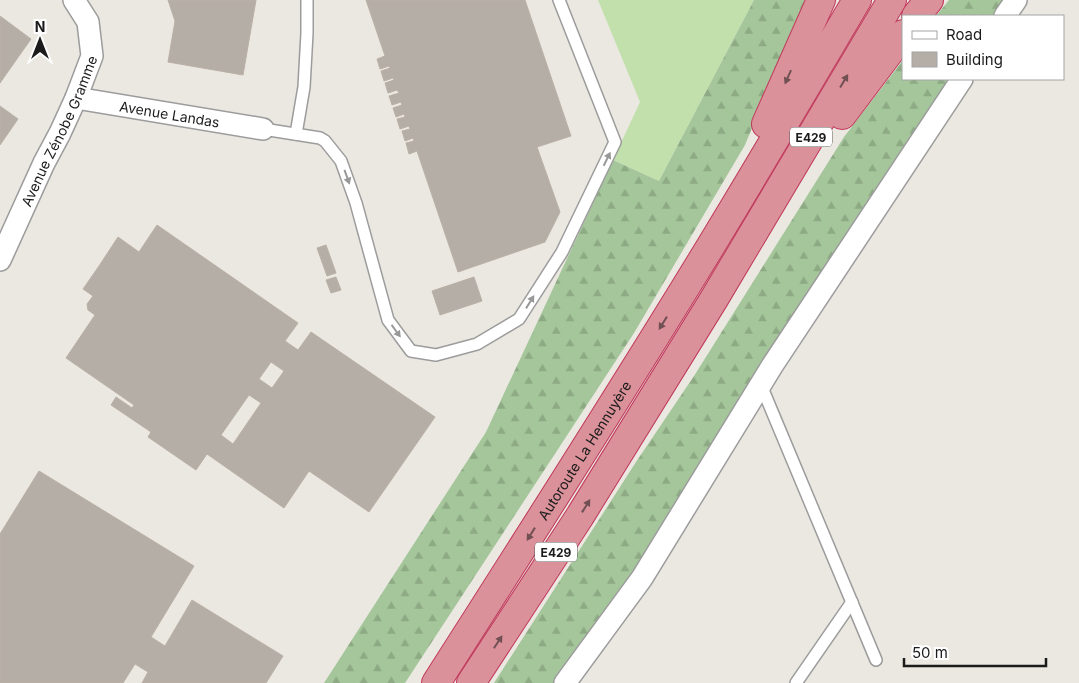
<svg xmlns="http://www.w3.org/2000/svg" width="1079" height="683" font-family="Inter,sans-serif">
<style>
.grass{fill:#c2e0ac}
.forest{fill:url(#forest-firs)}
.building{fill:#b4aea7;stroke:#bbb0a5;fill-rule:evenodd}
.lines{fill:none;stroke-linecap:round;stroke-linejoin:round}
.service-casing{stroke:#9c9c9c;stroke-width:14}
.minor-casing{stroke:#9c9c9c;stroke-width:24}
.motorway-casing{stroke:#c0385c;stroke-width:30}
.service{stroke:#fff;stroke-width:11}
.minor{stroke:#fff;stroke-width:21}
.motorway{stroke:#da9199;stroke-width:28}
.oneway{fill:#715054}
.oneway2{fill:#989898}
.labels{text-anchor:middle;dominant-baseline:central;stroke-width:4.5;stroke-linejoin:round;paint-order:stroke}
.shield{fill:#fff;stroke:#5f5f5f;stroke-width:1}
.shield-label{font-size:12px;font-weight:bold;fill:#1b1b1b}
.street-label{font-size:14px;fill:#1b1b1b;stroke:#fff}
</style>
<defs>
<pattern id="forest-firs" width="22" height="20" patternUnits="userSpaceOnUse" patternTransform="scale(1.25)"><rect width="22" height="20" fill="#a4c69a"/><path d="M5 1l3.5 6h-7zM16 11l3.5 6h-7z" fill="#8daa84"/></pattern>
</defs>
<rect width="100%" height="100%" fill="#ebe8e1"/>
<!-- grass -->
<path class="grass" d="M 598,0 L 754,0 L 659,181 L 613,160 L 640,102 Z"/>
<!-- forest -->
<g class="forest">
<path d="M 754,0 L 805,0 L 745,145 L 634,333 L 405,683 L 324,683 L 486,432 L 613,160 L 659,181 Z"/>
<path d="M 949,0 L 1008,0 L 997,16 L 936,16 Z"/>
<path d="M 903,60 L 903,79 L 954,79 L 755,372 L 648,552 L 558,683 L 494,683 L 636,462 L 694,376 L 844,137 Z"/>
</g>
<!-- building -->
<g class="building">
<path d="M 168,0 L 256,0 L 243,75 L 168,62 L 175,21 Z"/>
<path d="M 366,0 L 525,0 L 571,136 L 537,147 L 560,212 L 545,242 L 458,272 L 417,151 L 409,154 L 406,143 L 414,141 L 413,138 L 405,141 L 402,131 L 410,129 L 409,126 L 400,129 L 397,119 L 405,117 L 404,114 L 396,117 L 393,108 L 402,105 L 401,102 L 392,105 L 389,96 L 399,93 L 397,90 L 388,93 L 385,83 L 394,80 L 393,78 L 384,81 L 381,71 L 390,68 L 389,66 L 380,69 L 377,59 L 385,56 Z"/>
<path d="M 0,16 L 31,39 L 0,83 Z"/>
<path d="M 0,106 L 18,119 L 0,145 Z"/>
<path d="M 157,225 L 298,323 L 285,341 L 298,350 L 311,332 L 435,417 L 369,512 L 309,471 L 284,508 L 207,454 L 196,470 L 148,437 L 151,432 L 111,405 L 116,397 L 132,408 L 134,405 L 66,358 L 95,315 L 88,310 L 87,304 L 93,296 L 83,289 L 99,266 L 118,237 L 139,252 ZM 271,362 L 284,371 L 272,388 L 259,379 ZM 249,395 L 261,403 L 233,444 L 221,435 Z"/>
<path d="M 326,245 L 336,273 L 327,276 L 317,248 Z"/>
<path d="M 336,277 L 341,290 L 331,293 L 326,280 Z"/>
<path d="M 474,277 L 482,301 L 440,315 L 432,291 Z"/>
<path d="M 39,471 L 194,566 L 151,637 L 165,646 L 192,600 L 283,656 L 266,683 L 142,683 L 148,672 L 135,664 L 123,683 L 0,683 L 0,534 Z"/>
</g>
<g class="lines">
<!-- service casing -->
<g class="service-casing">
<g id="service">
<path d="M 263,129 L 320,138 L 325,141 L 341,161 L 356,203 L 388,320 L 411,351 L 436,355 L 477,344 L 519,319 L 562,252 L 615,142 L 559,0"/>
<path d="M 296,134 L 304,87 L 307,33 L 307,0"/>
<path d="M 761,385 L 876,660"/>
<path d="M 796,683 L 852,602"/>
</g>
</g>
<!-- minor casing -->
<g class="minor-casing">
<g id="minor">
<path d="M 1005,16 L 1016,0"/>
<path id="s1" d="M 76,98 L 263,129"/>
<path id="s2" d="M 0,260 L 44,163 L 60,133 L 76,98 L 92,56 L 88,22 L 74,0"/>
<path d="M 565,683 L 642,578 L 772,366 L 962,79"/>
</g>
</g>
<!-- motorway casing -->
<g class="motorway-casing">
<g id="motorway">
<path d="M 916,16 L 929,0"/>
<path d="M 842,115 L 903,34"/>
<path d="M 766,124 L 821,0"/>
<path id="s3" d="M 436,683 C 530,536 624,389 715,239 C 763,160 810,80 857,0"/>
<path d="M 471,683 L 580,516 L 714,299 L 892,0"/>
</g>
</g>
<!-- service -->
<use href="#service" class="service"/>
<!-- minor -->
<use href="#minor" class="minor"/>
<!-- motorway -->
<use href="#motorway" class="motorway"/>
</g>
<!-- one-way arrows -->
<defs><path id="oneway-solid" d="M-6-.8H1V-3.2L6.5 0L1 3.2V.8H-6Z" transform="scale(1.25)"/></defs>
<g class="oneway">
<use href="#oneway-solid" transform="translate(788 77) rotate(114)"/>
<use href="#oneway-solid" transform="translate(844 81) rotate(-59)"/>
<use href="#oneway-solid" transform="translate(663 323) rotate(122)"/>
<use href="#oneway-solid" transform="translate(586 506) rotate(-58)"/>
<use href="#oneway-solid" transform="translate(531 534) rotate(122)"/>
<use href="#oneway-solid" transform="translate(498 642) rotate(-57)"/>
</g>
<g class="oneway2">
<use href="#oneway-solid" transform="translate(607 159) rotate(-64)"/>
<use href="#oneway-solid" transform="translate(347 177) rotate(70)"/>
<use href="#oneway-solid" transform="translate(530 302) rotate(-58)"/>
<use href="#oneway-solid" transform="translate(396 331) rotate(54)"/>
</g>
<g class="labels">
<!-- shield labels -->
<g class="shield">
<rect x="790" y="127.5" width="42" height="19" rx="4"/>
<rect x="535" y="542.5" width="42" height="19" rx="4"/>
</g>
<g class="shield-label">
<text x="811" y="137">E429</text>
<text x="556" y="552">E429</text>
</g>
<!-- street labels -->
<g class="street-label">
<text stroke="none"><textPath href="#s1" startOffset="95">Avenue Landas</textPath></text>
<text stroke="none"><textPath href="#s2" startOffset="142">Avenue Zénobe Gramme</textPath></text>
<text stroke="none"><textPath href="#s3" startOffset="276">Autoroute La Hennuyère</textPath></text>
</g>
</g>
<!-- legend -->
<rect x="902" y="15" width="162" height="65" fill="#ffffff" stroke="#a4a4a4"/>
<rect x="912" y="31" width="25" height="8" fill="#ffffff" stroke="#a4a4a4"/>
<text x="946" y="40" font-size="15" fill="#1b1b1b">Road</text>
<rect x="912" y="52" width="25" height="15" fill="#b4aea7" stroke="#a4a4a4"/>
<text x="946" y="65" font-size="15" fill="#1b1b1b">Building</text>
<!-- north arrow -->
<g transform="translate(40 40)" stroke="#ffffff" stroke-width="4" paint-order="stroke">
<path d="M0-4L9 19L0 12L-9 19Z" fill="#1b1b1b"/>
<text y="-8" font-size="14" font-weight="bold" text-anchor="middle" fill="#1b1b1b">N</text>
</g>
<!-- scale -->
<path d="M904 658v8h142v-8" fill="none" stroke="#1b1b1b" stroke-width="2.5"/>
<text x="912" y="658" font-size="15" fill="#1b1b1b" stroke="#ffffff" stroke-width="4" paint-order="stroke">50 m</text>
</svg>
